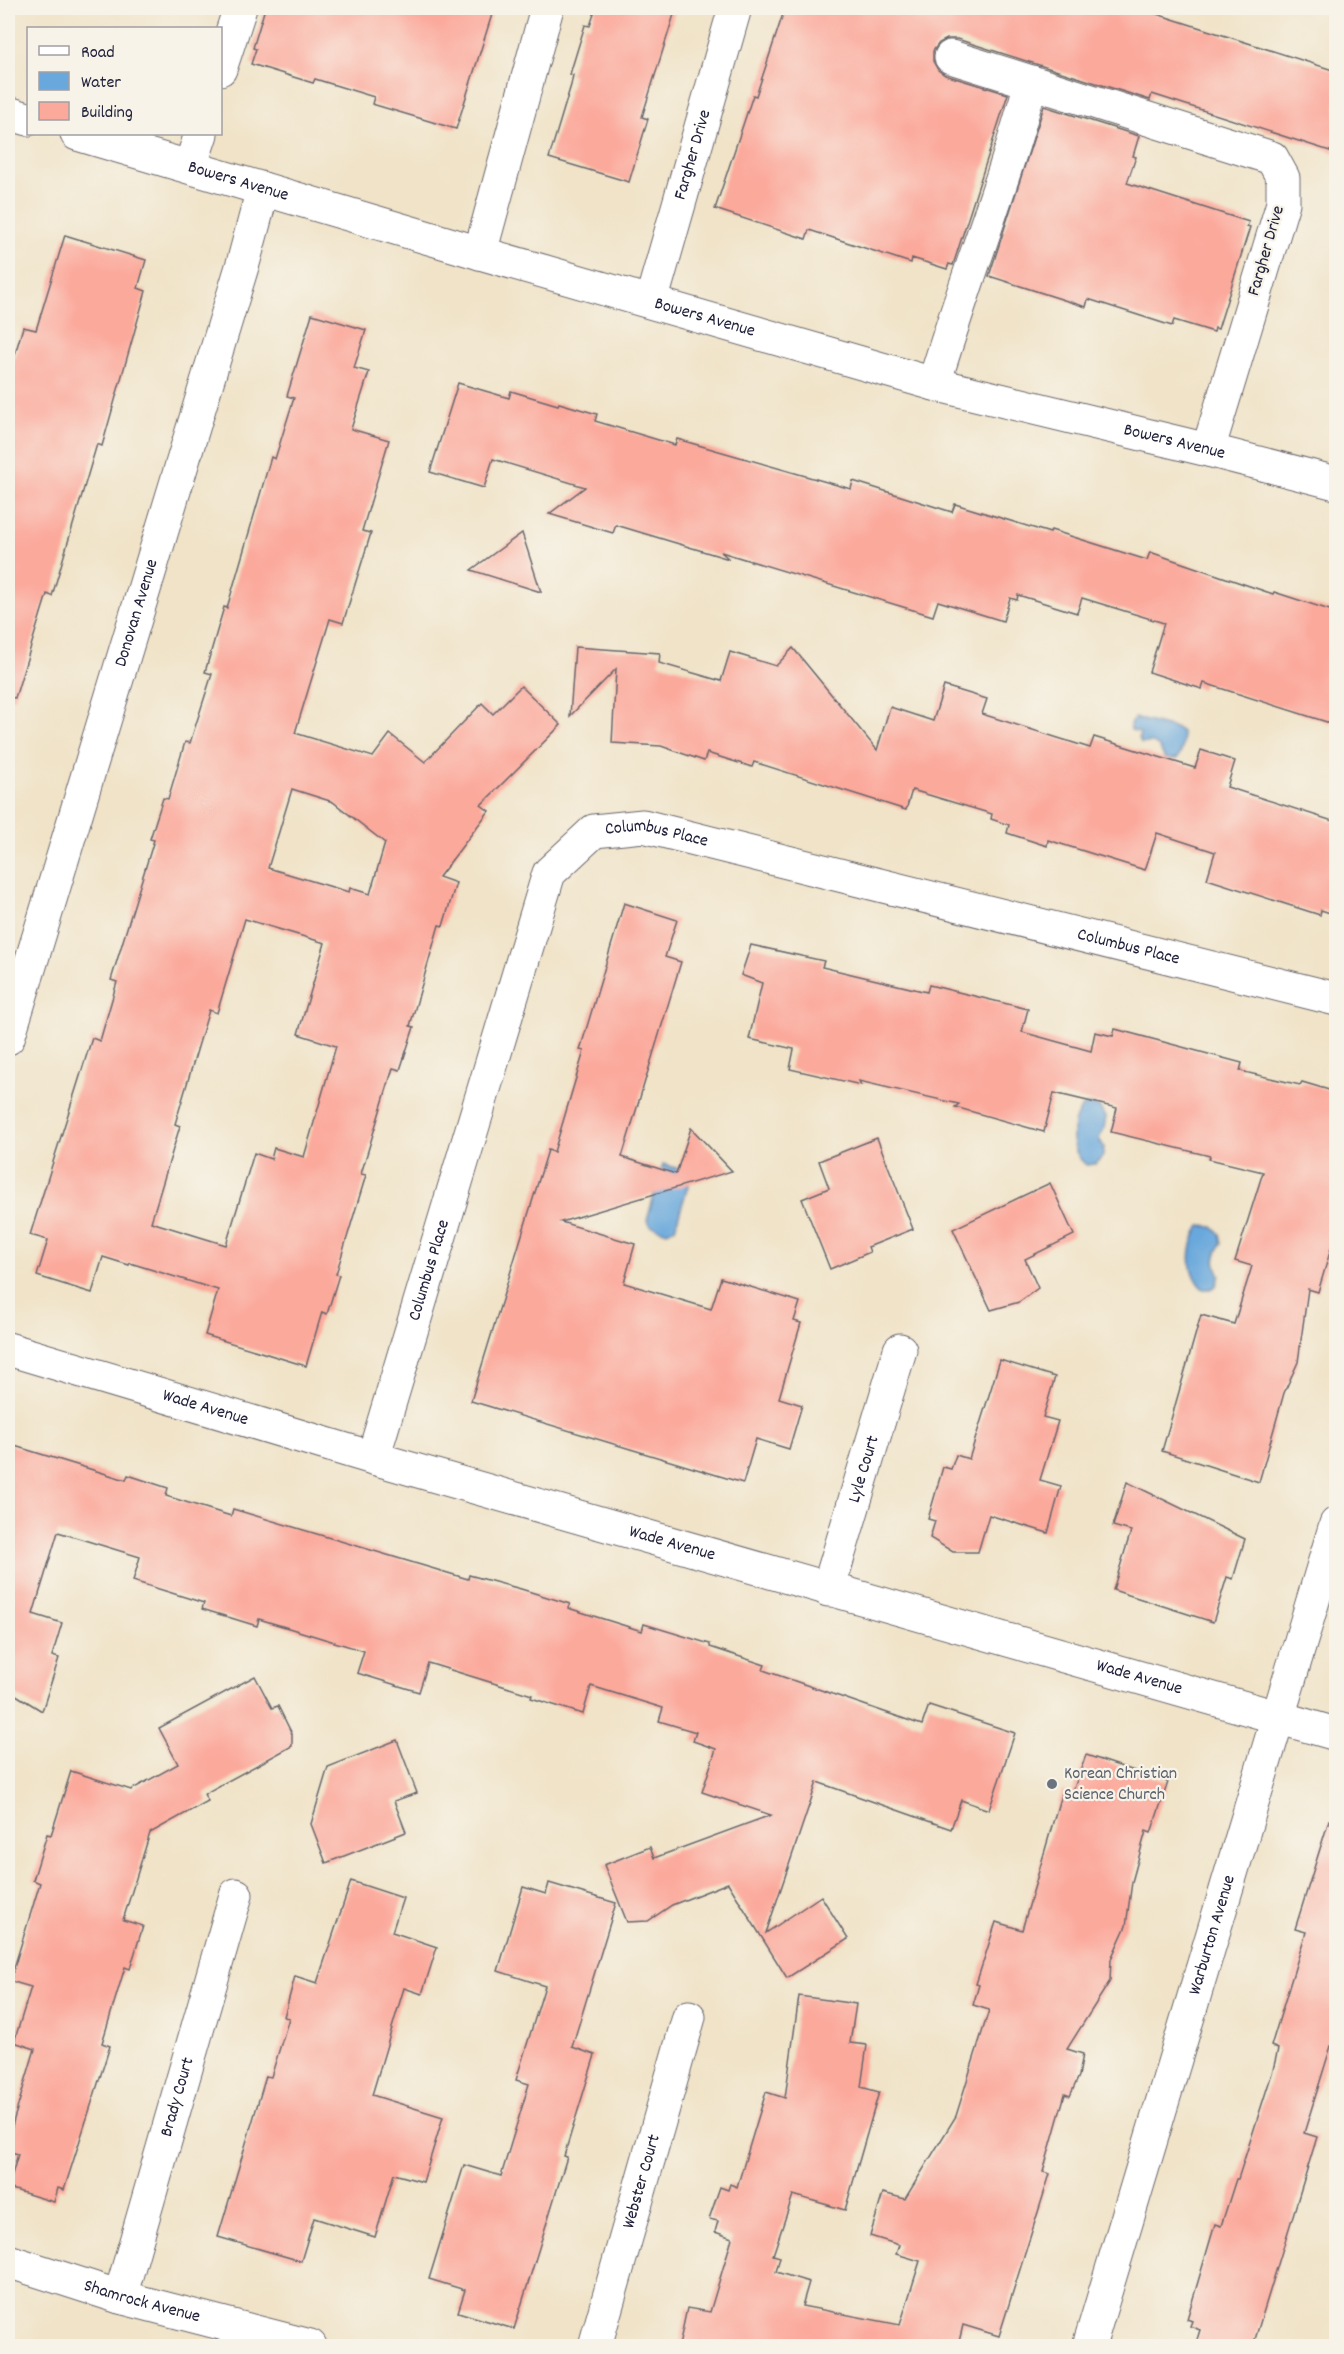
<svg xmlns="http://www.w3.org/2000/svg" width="1344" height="2354" font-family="Dekko,sans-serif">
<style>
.water{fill:#69a8dc;stroke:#46658c;stroke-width:1.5}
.building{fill:#fba99b;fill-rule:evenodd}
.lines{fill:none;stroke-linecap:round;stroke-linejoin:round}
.street-casing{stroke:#6a666c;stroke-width:35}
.secondary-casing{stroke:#6a666c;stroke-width:35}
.street{stroke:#fff;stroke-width:33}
.secondary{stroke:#fff;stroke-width:33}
.worship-dot{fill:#6b7280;stroke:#f7f3e8;stroke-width:2}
.labels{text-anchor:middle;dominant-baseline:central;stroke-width:4.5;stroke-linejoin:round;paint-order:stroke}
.street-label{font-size:18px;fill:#22223b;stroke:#f7f3e8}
.worship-label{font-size:18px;fill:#5b616d;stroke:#f7f3e8;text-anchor:start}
</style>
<rect width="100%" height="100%" fill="#f7f3e8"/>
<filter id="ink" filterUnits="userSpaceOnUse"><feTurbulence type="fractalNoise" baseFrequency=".0167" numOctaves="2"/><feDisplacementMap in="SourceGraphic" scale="12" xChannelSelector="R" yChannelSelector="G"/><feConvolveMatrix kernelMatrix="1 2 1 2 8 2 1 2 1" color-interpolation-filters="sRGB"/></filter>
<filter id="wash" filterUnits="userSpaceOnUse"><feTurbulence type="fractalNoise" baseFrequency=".008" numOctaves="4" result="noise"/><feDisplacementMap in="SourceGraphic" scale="24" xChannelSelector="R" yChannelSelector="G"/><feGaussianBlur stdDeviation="1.35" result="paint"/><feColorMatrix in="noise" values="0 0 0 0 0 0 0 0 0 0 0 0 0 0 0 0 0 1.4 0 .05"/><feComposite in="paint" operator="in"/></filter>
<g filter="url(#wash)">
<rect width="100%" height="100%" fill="#f0e3c8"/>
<!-- water -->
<g class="water">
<path d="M 1135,718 L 1178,729 L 1182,732 C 1184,741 1183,751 1177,759 L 1165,759 L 1159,747 L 1153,743 L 1141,743 L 1139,738 L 1140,733 L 1131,730 L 1130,724 Z"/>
<path d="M 1088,1105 L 1099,1107 L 1106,1117 L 1104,1128 L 1099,1139 L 1104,1147 L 1103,1156 L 1095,1164 L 1086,1165 C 1069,1150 1069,1125 1082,1107 Z"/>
<path d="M 663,1164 L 692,1173 L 675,1228 L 667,1232 L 651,1226 L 647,1220 Z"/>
<path d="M 1200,1226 L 1213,1227 L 1220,1234 L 1222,1243 C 1214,1256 1213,1262 1220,1275 L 1216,1286 L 1210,1289 L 1203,1289 C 1185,1271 1188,1245 1200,1226 Z"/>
</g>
<g id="blocks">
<!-- building -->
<g class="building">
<path d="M 265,8 L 494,8 L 456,129 L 372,104 L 374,97 L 315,79 L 313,83 L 251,64 L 256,49 L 253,48 Z"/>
<path d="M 596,8 L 676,8 L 642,117 L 648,119 L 629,182 L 549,158 L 571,85 L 573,75 L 570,74 L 585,25 L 590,26 Z"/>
<path d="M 785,8 L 1138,8 L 1336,71 L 1336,153 L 1152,94 L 1150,100 L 957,39 L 947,39 L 939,43 L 933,51 L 933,61 L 938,70 L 945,75 L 1008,94 L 953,265 L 949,264 L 947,269 L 912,258 L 911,263 L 809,230 L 806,239 L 715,209 L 753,95 L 756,96 Z"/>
<path d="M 1044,106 L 1139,136 L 1133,156 L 1136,157 L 1127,183 L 1249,222 L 1247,226 L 1250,227 L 1218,329 L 1215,328 L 1214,332 L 1174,320 L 1172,326 L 1088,299 L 1086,307 L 989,276 Z"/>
<path d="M 65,235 L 146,260 L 138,288 L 146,291 L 102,446 L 97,444 L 52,596 L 47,594 L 15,698 L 8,697 L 8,378 L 23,327 L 36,330 Z"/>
<path d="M 312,314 L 366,330 L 354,368 L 369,372 L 351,429 L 389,440 L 362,531 L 371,533 L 343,623 L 330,619 L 295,733 L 373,757 L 390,734 L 425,762 L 482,703 L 493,714 L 521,686 L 561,725 L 481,805 L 489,811 L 439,877 L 456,883 L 443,926 L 439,925 L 410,1026 L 414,1027 L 400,1070 L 393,1068 L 361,1174 L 366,1175 L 336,1274 L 339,1275 L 327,1314 L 322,1312 L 306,1366 L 205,1335 L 218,1290 L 130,1263 L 129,1265 L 103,1257 L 92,1293 L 37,1276 L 48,1240 L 30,1235 L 92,1038 L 100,1041 L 117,982 L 111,980 L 154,840 L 150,839 L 163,798 L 168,799 L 185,742 L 190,743 L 212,674 L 205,672 L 224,607 L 227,608 L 271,457 L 275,459 L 294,398 L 287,396 ZM 292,789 L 333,802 L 385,843 L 370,894 L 350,888 L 349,892 L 268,868 ZM 245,919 L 325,943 L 298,1034 L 336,1046 L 304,1157 L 274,1148 L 271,1159 L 254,1153 L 226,1245 L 151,1222 L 180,1126 L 175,1124 L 209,1010 L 217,1013 Z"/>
<path d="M 458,383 L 509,398 L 511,391 L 558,405 L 559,403 L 597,414 L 595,421 L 675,445 L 677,439 L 851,489 L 853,481 L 952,512 L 955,504 L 1050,533 L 1051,530 L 1147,560 L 1150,552 L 1273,594 L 1274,592 L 1336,612 L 1336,702 L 1330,723 L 1204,683 L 1202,689 L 1149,672 L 1164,623 L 1082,598 L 1077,613 L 1018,595 L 1017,600 L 1010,598 L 1003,621 L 938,601 L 933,616 L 721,552 L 729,559 L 616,525 L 613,533 L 549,514 L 585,487 L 493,459 L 484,488 L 430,472 Z"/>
<path d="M 522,533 L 541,592 L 471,570 Z"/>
<path d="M 575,647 L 660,653 L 659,663 L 721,681 L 730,652 L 776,666 L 793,648 L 877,750 L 890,707 L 933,721 L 944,686 L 987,699 L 982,714 L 1090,748 L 1094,737 L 1195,768 L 1201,750 L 1235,761 L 1227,787 L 1336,822 L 1336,915 L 1321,910 L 1320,915 L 1207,879 L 1215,852 L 1157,833 L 1145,870 L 1048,840 L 1047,846 L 1007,833 L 1009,825 L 991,819 L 992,814 L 912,790 L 906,810 L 754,762 L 752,767 L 707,753 L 704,761 L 661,746 L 612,743 L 616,669 L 570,716 Z"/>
<path d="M 624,903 L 677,920 L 665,957 L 681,962 L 622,1157 L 676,1174 L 691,1128 L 732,1171 L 561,1222 L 635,1244 L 624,1283 L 711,1309 L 721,1278 L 800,1302 L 794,1321 L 801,1323 L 779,1398 L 802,1405 L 789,1449 L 756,1439 L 743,1483 L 471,1401 L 548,1150 L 554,1152 L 584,1051 L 580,1050 Z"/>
<path d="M 751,945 L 824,961 L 822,967 L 927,992 L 929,985 L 1028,1009 L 1022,1032 L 1091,1051 L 1095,1032 L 1113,1036 L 1115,1029 L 1242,1063 L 1240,1071 L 1300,1085 L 1302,1082 L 1336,1092 L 1336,1232 L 1318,1292 L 1308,1289 L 1298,1362 L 1284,1393 L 1259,1482 L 1162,1451 L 1201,1315 L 1234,1324 L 1252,1266 L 1235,1261 L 1263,1172 L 1209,1159 L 1210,1156 L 1111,1132 L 1117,1108 L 1054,1093 L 1044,1132 L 955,1107 L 959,1104 L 859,1081 L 861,1085 L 790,1069 L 794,1049 L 749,1039 L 762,983 L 741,975 Z"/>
<path d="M 877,1138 L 913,1229 L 868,1247 L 870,1252 L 830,1269 L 802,1199 L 829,1188 L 819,1161 Z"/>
<path d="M 1050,1183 L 1074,1235 L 1025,1259 L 1038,1288 L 1019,1302 L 991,1310 L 953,1229 Z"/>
<path d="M 1000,1360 L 1055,1377 L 1043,1417 L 1058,1421 L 1040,1480 L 1061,1486 L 1048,1533 L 989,1515 L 978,1552 L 953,1552 L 930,1538 L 935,1521 L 928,1519 L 943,1467 L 951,1469 L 956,1455 L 969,1459 Z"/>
<path d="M 8,1444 L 126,1480 L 128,1475 L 168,1488 L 166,1496 L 231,1516 L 233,1509 L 468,1579 L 469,1575 L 521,1589 L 570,1604 L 568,1608 L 642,1631 L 644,1624 L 710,1644 L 710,1647 L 765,1665 L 763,1670 L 922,1725 L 929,1705 L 1015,1733 L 989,1810 L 961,1800 L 951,1829 L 817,1782 L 766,1933 L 821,1896 L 848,1939 L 787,1978 L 728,1883 L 672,1905 L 648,1921 L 627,1922 L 604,1865 L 650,1847 L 654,1858 L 771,1815 L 702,1792 L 716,1749 L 693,1741 L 696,1732 L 659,1721 L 663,1708 L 591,1686 L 583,1714 L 531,1698 L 532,1695 L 428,1663 L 419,1692 L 357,1673 L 364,1651 L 259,1619 L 257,1626 L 202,1609 L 204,1603 L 133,1581 L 140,1557 L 58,1532 L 33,1614 L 62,1623 L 52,1656 L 59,1658 L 42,1711 L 8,1690 Z"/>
<path d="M 1127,1482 L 1245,1539 L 1233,1579 L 1227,1577 L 1213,1622 L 1113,1590 L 1131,1531 L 1113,1526 Z"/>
<path d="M 255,1676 L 272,1708 L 278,1706 L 292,1734 L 292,1746 L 204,1794 L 208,1801 L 150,1833 L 123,1920 L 143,1926 L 130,1969 L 125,1967 L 102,2043 L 110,2046 L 64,2190 L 58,2188 L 54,2202 L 8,2188 L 18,2154 L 8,2151 L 8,2139 L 35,2049 L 14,2042 L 31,1987 L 10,1981 L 40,1883 L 33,1880 L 47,1834 L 51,1835 L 71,1771 L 131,1790 L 178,1764 L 159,1728 Z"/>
<path d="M 397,1740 L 417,1793 L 394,1801 L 406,1832 L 326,1863 L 311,1824 L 328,1767 Z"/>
<path d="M 1086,1755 L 1168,1782 L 1151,1833 L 1146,1831 L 1132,1882 L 1126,1926 L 1111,1959 L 1110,1981 L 1067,2049 L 1083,2054 L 1079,2076 L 1070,2096 L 1065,2094 L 1043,2172 L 1050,2174 L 999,2336 L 963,2325 L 958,2346 L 679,2346 L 687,2308 L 710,2312 L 732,2238 L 715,2232 L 718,2221 L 709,2219 L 720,2187 L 728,2190 L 730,2184 L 737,2187 L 766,2092 L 785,2098 L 799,1996 L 856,2004 L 850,2043 L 867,2045 L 861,2087 L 879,2092 L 845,2210 L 793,2195 L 773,2255 L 780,2257 L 776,2272 L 809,2282 L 802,2306 L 900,2325 L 920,2261 L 896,2254 L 899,2245 L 870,2236 L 883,2193 L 905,2199 L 956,2116 L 989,2010 L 973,2005 L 979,1985 L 976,1984 L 996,1922 L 1022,1930 L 1062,1791 L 1072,1794 Z"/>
<path d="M 1329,1820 L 1336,1821 L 1336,2048 L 1331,2046 L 1304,2133 L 1317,2137 L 1253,2346 L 1195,2346 L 1200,2330 L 1190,2326 L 1192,2321 L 1187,2319 L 1215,2224 L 1221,2226 L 1236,2179 L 1238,2179 L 1273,2070 L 1278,2049 L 1271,2046 L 1306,1932 L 1295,1929 Z"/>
<path d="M 351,1881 L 403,1898 L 392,1932 L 437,1947 L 422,1994 L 404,1988 L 372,2095 L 443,2117 L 423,2182 L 394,2174 L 375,2237 L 314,2218 L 301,2261 L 218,2237 L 266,2076 L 271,2077 L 289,2018 L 284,2017 L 295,1976 L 317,1983 Z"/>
<path d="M 549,1883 L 616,1903 L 572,2047 L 595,2055 L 564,2156 L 567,2157 L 514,2329 L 458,2312 L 465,2290 L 429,2279 L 464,2165 L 501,2176 L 529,2084 L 516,2080 L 545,1986 L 498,1971 L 523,1887 L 546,1894 Z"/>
</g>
</g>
</g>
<g filter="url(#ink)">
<use href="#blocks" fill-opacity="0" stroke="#6a666c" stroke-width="1.5"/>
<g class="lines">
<!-- street casing -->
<g class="street-casing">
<g id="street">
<path d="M 951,57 L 1031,82"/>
<path d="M 220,69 L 240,8"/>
<path d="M 190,167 L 201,134"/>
<path d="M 480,253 L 547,8"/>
<path id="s1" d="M 651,302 L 735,8"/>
<path d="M 934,384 C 964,283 1004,184 1031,82 L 1272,158 L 1283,178 L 1283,203 L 1208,450"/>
<path id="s2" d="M 8,1038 L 244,260 L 263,189"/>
<path id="s3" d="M 8,1349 L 373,1458 L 1336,1734"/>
<path id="s4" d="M 373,1458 L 549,873 L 594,831 L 643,826 L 1336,999"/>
<path id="s5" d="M 828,1590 L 900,1350"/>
<path id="s6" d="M 8,2261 L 120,2297 L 310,2346"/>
<path id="s7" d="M 120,2297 L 236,1895"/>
<path id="s8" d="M 595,2346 L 689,2017"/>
<path id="s9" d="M 1089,2346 L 1336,1524"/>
</g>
</g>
<!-- secondary casing -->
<g class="secondary-casing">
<g id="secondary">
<path d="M 8,113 L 28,119"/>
<path id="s10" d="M 77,134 L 480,253 L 934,384 L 1208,450 L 1336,483"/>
</g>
</g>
<!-- street -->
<use href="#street" class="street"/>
<!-- secondary -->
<use href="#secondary" class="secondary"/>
</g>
</g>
<!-- markers -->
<circle class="worship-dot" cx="1052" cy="1784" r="6"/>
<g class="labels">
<!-- street labels -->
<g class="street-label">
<text stroke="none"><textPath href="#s1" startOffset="153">Fargher Drive</textPath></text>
<text stroke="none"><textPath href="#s10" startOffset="168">Bowers Avenue</textPath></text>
<text transform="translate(1267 251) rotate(-74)">Fargher Drive</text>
<text stroke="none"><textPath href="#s10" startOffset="654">Bowers Avenue</textPath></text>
<text stroke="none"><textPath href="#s10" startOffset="1140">Bowers Avenue</textPath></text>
<text stroke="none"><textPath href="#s2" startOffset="444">Donovan Avenue</textPath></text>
<text stroke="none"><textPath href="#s4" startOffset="736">Columbus Place</textPath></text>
<text stroke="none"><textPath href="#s4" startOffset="1222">Columbus Place</textPath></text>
<text stroke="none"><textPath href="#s4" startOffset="196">Columbus Place</textPath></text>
<text stroke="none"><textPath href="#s3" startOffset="206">Wade Avenue</textPath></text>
<text stroke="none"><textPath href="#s5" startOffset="126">Lyle Court</textPath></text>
<text stroke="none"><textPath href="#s3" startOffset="692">Wade Avenue</textPath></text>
<text stroke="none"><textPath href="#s3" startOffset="1178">Wade Avenue</textPath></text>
<text stroke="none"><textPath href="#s9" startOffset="429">Warburton Avenue</textPath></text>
<text stroke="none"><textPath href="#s7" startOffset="208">Brady Court</textPath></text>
<text stroke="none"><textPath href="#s8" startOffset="171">Webster Court</textPath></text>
<text stroke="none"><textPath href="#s6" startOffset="140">Shamrock Avenue</textPath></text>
</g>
<!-- worship labels -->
<g class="worship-label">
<text x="1064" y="1774">Korean Christian<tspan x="1064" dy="21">Science Church</tspan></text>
</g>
</g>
<!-- margin -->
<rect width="1344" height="2354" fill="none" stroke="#f7f3e8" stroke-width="30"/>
<!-- legend -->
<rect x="27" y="27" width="195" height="108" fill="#f7f3e8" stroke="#a29fa3" stroke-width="1.5"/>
<rect x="39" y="46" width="30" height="9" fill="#ffffff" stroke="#a29fa3" stroke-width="1.5"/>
<text x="81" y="57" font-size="18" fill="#22223b">Road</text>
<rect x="39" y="72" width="30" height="18" fill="#69a8dc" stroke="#a29fa3" stroke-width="1.5"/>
<text x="81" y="87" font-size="18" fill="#22223b">Water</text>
<rect x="39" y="102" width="30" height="18" fill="#fba99b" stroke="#a29fa3" stroke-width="1.5"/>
<text x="81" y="117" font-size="18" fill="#22223b">Building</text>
</svg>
